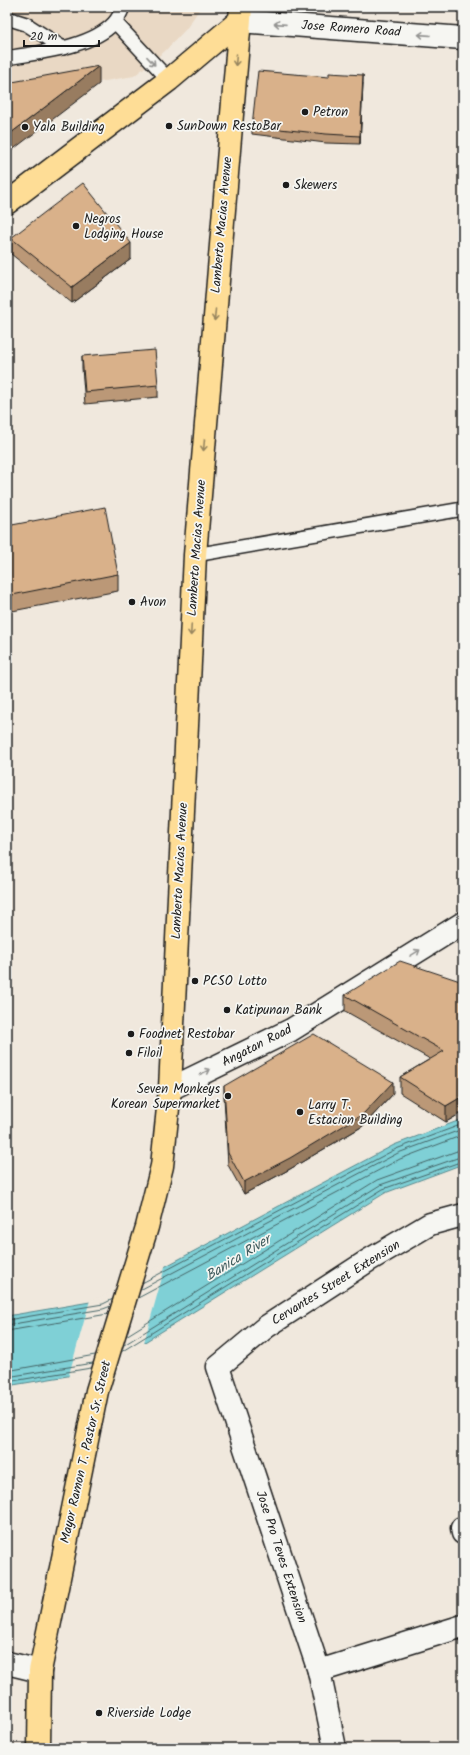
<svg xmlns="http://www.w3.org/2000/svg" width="470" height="1755" font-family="Kalam,sans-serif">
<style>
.built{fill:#e9d8c4}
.water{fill:#7fd0d6;stroke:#57888c}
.pier{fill:#f0e8dd}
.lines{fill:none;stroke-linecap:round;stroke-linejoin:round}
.shore{stroke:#446466;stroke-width:1}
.service-casing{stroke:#1c1c1c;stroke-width:16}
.minor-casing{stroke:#1c1c1c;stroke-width:25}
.secondary-casing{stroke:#1c1c1c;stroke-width:25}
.primary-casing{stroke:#1c1c1c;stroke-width:25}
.service{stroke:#f6f6f2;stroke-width:13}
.minor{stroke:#f6f6f2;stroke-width:22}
.secondary{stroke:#f6f6f2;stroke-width:22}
.primary{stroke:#fedd96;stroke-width:22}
.wall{fill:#bb9877;stroke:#1c1c1c}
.shaded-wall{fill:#987c61;stroke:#1c1c1c}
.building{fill:#d9b18a;stroke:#1c1c1c}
.oneway{stroke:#949492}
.oneway2{stroke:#98865f}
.poi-dot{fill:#1c1c1c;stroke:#f6f6f2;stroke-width:1.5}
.labels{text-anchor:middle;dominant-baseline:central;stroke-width:3.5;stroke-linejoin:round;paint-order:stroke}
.street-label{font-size:13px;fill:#1c1c1c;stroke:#f6f6f2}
.poi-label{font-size:13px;fill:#1c1c1c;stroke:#f6f6f2;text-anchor:start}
.water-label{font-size:14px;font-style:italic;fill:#3f5b5d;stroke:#f6f6f2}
</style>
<rect width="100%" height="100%" fill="#f0e8dd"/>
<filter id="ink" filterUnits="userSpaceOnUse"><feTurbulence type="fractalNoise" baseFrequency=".025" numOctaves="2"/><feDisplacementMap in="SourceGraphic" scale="8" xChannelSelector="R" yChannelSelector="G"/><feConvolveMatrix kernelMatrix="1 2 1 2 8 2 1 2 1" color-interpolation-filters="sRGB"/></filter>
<g filter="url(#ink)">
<!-- built -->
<path class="built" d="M 7,7 L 201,7 L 186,29 L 165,51 L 134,76 L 7,98 Z"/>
<!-- water -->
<path class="water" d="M 463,1119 L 463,1164 L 385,1193 L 98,1371 L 7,1386 L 7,1316 L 102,1300 L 394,1145 Z"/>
<!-- pier -->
<path class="pier" d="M 166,1263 L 143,1346 L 99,1373 L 68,1378 L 90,1300 L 101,1298 Z"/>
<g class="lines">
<!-- shore -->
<g class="shore">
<path d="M 142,1283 L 396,1149 L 463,1124"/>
<path d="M 140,1290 L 398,1153 L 463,1129"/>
<path d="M 138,1298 L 400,1159 L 463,1135"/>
<path d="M 7,1320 L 103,1304 L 113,1299"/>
<path d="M 7,1325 L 103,1309 L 111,1306"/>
<path d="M 7,1331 L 108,1314"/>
<path d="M 126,1336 L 377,1180 L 457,1151 L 463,1150"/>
<path d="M 124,1345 L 380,1185 L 463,1156"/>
<path d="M 121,1352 L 383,1189 L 463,1161"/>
<path d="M 7,1371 L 95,1355"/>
<path d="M 7,1377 L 93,1363"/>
<path d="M 7,1382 L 91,1368"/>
</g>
<!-- service casing -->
<g class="service-casing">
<g id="service">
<path d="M 7,18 L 26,24 L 63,48"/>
<path d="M 115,22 L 169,80"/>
<path d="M 7,58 C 40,52 90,48 114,23 C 118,19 121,12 123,7"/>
<path d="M 195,555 L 463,509"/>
</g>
</g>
<!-- minor casing -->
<g class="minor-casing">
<g id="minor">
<path d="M 462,1528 L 463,1533"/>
<path d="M 7,1663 L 40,1671"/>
<path d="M 319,1671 L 463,1626"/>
<path d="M 335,1748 L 319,1671 L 218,1367 L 266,1327 L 369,1260 L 430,1224 L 463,1215"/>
</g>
</g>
<!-- secondary casing -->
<g class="secondary-casing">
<g id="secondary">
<path d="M 239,21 L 463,38"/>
<path d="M 170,1089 L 291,1030 L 463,923"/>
</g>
</g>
<!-- primary casing -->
<g class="primary-casing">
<g id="primary">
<path d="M 7,203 L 169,80 L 239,21"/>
<path d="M 39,1748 L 40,1671 L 97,1391 L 147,1227 L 162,1166 L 170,1089 L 195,555 L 241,7"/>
</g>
</g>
<!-- service -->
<use href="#service" class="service"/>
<!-- minor -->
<use href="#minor" class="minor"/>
<!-- secondary -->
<use href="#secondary" class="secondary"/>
<!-- primary -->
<use href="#primary" class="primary"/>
</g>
<!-- wall -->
<g class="wall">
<path d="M 363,83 L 360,144 L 326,143 L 252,134 L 252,126 Z"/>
<path d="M 11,238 L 131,259 L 72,303 L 11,254 Z"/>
<path d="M 82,356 L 158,385 L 158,397 L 85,404 L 82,368 Z"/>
<path d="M 7,526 L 118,574 L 118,591 L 7,612 Z"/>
<path d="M 463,982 L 463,1112 L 446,1122 L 400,1093 L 400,1077 L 430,1059 L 345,1011 L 345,995 Z"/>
<path d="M 224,1086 L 393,1094 L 363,1126 L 290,1169 L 244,1194 L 228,1165 L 224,1097 Z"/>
</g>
<!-- shaded-wall -->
<g class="shaded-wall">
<path d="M 99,66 L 99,84 L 7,154 L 7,136 Z"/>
<path d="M 363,75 L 363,83 L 360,144 L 360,136 Z"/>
<path d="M 131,243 L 131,259 L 72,303 L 72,287 Z"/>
<path d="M 393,1082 L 393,1094 L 363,1126 L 290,1169 L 244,1194 L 244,1182 Z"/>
<path d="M 463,1096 L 463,1112 L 446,1122 L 446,1106 Z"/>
</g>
<!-- building -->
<g class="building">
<path d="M 99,66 L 7,136 L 7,83 Z"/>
<path d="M 258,71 L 329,77 L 329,73 L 363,75 L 360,136 L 326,134 L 252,126 Z"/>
<path d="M 83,183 L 131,243 L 72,287 L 11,238 Z"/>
<path d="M 155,350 L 158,385 L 85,392 L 82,356 Z"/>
<path d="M 105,507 L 118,574 L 7,596 L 7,526 Z"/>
<path d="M 400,961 L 463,982 L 463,1096 L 446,1106 L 400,1077 L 444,1051 L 345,995 Z"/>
<path d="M 314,1034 L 393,1082 L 363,1114 L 290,1158 L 244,1182 L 228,1153 L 224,1086 Z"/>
</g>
<!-- one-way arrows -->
<defs><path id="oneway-shaft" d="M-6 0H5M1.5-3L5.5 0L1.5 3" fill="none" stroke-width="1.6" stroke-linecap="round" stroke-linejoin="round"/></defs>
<g class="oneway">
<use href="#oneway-shaft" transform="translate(280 24) rotate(-176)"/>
<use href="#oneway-shaft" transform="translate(424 35) rotate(-176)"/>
<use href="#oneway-shaft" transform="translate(151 61) rotate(47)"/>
<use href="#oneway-shaft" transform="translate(415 953) rotate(-32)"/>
<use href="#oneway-shaft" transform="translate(205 1072) rotate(-26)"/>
</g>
<g class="oneway2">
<use href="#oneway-shaft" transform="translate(236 60) rotate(95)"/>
<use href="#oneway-shaft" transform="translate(215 315) rotate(95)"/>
<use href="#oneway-shaft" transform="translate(204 445) rotate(95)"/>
<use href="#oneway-shaft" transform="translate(191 630) rotate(93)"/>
</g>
</g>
<!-- markers -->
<g class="poi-dot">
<circle cx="305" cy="112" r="4"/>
<circle cx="169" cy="126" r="4"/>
<circle cx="25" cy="127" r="4"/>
<circle cx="286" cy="185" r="4"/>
<circle cx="76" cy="226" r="4"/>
<circle cx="132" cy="602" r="4"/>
<circle cx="195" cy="981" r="4"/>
<circle cx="227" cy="1010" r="4"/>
<circle cx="131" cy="1034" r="4"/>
<circle cx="129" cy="1053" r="4"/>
<circle cx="228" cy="1096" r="4"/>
<circle cx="300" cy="1112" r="4"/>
<circle cx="99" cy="1713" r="4"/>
</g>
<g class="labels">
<!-- street labels -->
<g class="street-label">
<text transform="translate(351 29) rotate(4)">Jose Romero Road</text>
<text transform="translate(222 225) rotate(-85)">Lamberto Macias Avenue</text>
<text transform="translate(197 548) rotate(-86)">Lamberto Macias Avenue</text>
<text transform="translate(180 871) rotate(-87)">Lamberto Macias Avenue</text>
<text transform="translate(257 1046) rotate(-27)">Angatan Road</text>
<text transform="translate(336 1283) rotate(-32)">Cervantes Street Extension</text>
<text transform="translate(86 1452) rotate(-77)">Mayor Ramon T. Pastor Sr. Street</text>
<text transform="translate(281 1557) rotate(72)">Jose Pro Teves Extension</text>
</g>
<!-- poi labels -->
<g class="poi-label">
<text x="313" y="112">Petron</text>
<text x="177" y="126">SunDown RestoBar</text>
<text x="33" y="127">Yala Building</text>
<text x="294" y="185">Skewers</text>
<text x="84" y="219">Negros<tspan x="84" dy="15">Lodging House</tspan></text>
<text x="140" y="602">Avon</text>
<text x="203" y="981">PCSO Lotto</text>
<text x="235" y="1010">Katipunan Bank</text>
<text x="139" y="1034">Foodnet Restobar</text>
<text x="137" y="1053">Filoil</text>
<text x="220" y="1089" text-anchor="end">Seven Monkeys<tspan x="220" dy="15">Korean Supermarket</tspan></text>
<text x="308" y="1105">Larry T.<tspan x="308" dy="15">Estacion Building</tspan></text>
<text x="107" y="1713">Riverside Lodge</text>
</g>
<!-- water labels -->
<g class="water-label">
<text transform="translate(238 1258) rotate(-32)">Banica River</text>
</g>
</g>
<!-- margin -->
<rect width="470" height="1755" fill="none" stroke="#f6f6f2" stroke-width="24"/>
<rect x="12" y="12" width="446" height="1731" fill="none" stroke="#1c1c1c" stroke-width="1.5" filter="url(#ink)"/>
<!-- scale -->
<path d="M24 40v6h75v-6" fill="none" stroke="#1c1c1c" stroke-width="2"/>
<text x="30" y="40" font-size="12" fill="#1c1c1c" stroke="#f6f6f2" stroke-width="3" paint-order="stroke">20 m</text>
</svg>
